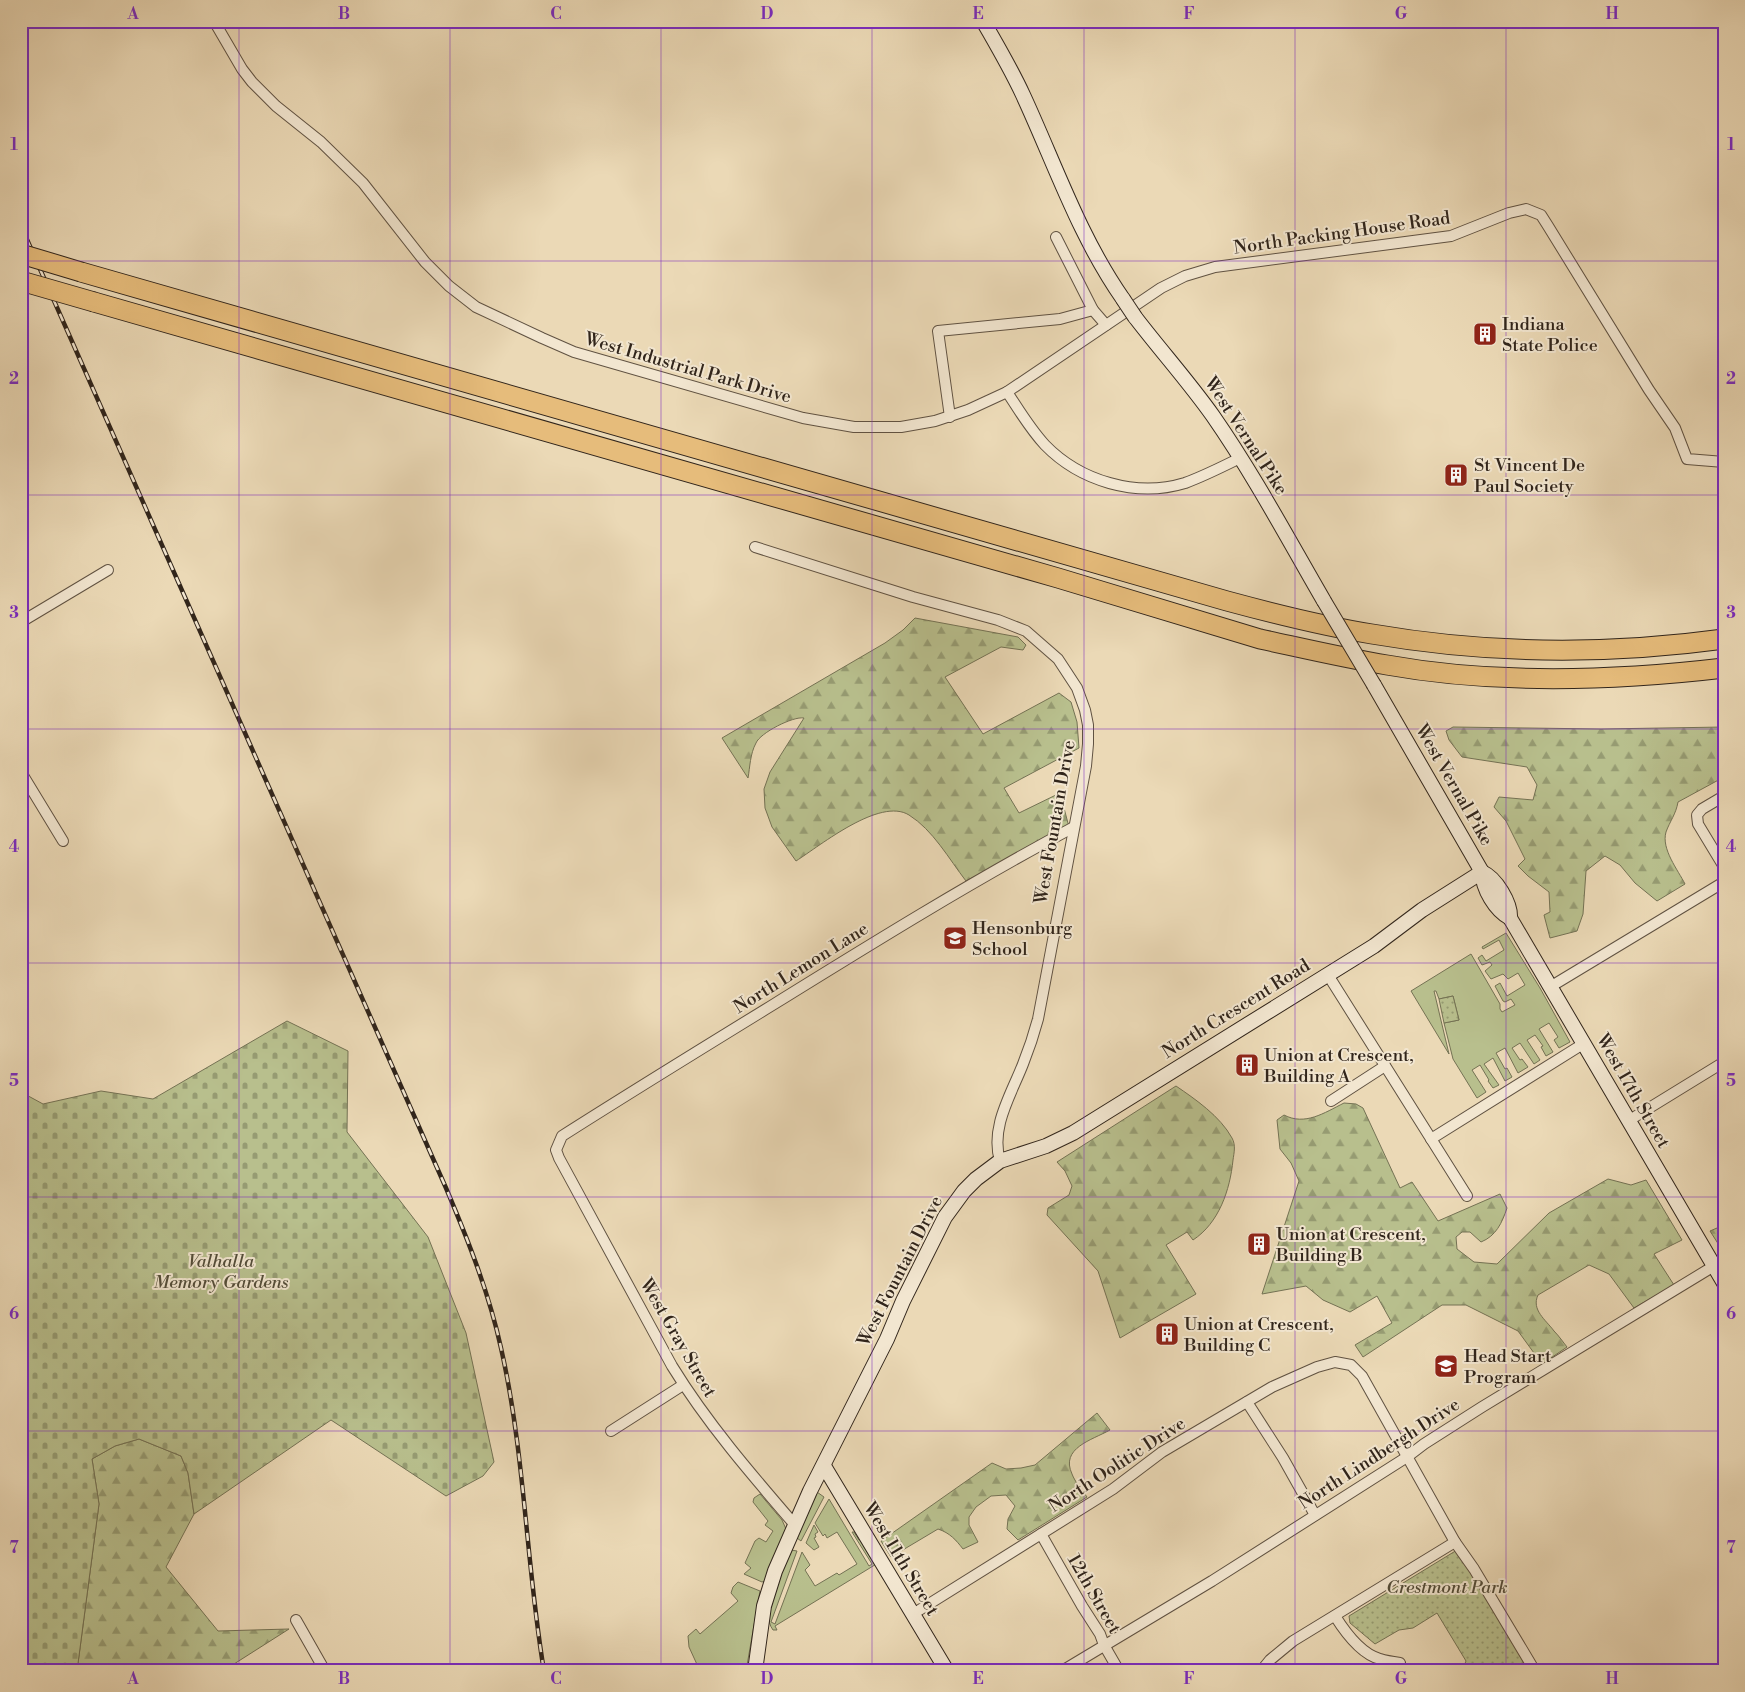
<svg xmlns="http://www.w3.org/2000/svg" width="1745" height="1692" font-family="'Libre Bodoni',serif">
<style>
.grass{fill:#b8bf8d;stroke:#747254}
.forest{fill:url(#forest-firs);stroke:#747254}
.cemetery{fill:url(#cemetery-stones);stroke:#747254}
.park{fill:url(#park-dots);stroke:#747254}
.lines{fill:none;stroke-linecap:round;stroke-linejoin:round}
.street-casing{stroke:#605242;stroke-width:12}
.secondary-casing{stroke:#31251b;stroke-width:16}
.highway-casing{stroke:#31251b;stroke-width:21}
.street{stroke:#f2e6d0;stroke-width:10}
.secondary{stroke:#f2e6d0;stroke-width:14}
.highway{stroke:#e6bc7b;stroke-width:19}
.rail-casing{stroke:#31251b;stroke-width:4.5}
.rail{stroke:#f2e6d0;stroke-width:2.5;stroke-dasharray:8;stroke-linecap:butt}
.secondary-bridge-casing{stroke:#31251b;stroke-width:16;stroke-linecap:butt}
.highway-bridge-casing{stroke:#31251b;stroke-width:21;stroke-linecap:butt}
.secondary-bridge{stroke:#f2e6d0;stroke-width:14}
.highway-bridge{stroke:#e6bc7b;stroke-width:19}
.grid{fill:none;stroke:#7b2cbf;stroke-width:1;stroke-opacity:0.55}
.labels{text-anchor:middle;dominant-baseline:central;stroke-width:4;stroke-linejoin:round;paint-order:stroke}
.street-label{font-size:18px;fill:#31251b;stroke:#f2e6d0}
.poi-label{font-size:18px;fill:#31251b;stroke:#f2e6d0;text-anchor:start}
.park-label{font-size:18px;font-style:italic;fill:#534c38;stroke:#f2e6d0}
.neatline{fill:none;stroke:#7b2cbf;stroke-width:2}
.grid-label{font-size:16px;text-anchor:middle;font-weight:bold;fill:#7b2cbf}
</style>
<defs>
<pattern id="forest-firs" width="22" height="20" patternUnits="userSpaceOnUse" patternTransform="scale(1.25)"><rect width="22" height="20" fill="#b8bf8d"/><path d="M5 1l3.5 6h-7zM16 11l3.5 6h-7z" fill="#969b72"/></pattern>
<pattern id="cemetery-stones" width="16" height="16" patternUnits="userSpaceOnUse" patternTransform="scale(1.25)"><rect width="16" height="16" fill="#b8bf8d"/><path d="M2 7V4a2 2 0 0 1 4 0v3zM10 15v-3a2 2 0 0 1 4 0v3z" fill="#969b72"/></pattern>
<pattern id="park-dots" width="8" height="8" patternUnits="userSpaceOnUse" patternTransform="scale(1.25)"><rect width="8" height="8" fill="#b8bf8d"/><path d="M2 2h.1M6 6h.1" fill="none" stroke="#969b72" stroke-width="1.8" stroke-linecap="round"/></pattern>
</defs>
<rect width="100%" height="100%" fill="#ebd9b6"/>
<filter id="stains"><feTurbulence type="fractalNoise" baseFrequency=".004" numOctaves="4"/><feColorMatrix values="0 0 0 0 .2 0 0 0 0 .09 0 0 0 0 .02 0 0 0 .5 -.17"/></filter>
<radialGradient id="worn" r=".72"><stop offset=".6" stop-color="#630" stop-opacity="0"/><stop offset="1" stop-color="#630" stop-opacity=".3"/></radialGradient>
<!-- grass -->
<g class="grass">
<path d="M 1506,933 L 1540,988 L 1570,1042 L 1559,1048 L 1554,1040 L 1558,1037 L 1549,1023 L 1539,1029 L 1553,1052 L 1546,1056 L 1541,1047 L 1543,1046 L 1535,1035 L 1527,1040 L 1540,1060 L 1534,1064 L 1520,1043 L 1512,1048 L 1520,1060 L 1522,1059 L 1528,1067 L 1518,1073 L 1505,1048 L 1496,1053 L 1505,1069 L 1507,1068 L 1512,1077 L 1505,1081 L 1493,1058 L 1484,1064 L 1499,1085 L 1493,1088 L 1488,1081 L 1489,1080 L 1480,1065 L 1472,1070 L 1486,1092 L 1477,1098 L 1453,1059 L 1444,1023 L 1459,1020 L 1453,996 L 1439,999 L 1436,991 L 1434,991 L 1449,1054 L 1411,991 L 1471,954 L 1500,1004 L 1500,1009 L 1502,1012 L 1515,1005 L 1511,999 L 1505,1002 L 1503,1001 L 1495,986 L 1500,983 L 1507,996 L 1525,985 L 1518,973 L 1508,979 L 1503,974 L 1491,979 L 1485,971 L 1492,965 L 1490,962 L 1482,965 L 1478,958 L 1482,955 L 1486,961 L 1504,950 L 1499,940 L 1483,949 L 1482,947 Z"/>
<path d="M 817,1492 L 824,1497 L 801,1541 L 797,1538 L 797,1533 Z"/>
<path d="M 760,1494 L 782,1520 L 786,1529 L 765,1581 L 762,1582 L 744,1574 L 751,1568 L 745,1563 L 755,1541 L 759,1538 L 766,1542 L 773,1531 L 765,1525 L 768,1521 L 753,1502 L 754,1498 Z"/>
<path d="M 829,1499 L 869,1566 L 872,1564 L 852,1532 L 854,1532 L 859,1540 L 862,1538 L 878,1563 L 775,1626 L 777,1630 L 773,1630 C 759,1612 782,1569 791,1550 L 797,1551 L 771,1622 L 775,1624 L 802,1552 L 810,1565 L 805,1570 L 815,1586 L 837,1573 L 839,1575 L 857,1564 L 837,1532 L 827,1538 L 825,1534 L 823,1536 L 815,1523 Z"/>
<path d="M 814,1525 L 818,1532 L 815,1534 L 816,1537 L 814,1538 L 819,1547 L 814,1550 L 806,1543 Z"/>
<path d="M 738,1582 L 760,1591 L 746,1671 L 700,1671 L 689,1647 L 688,1636 L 696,1629 L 700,1634 L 738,1601 L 731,1593 L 733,1587 Z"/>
</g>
<!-- forest -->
<g class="forest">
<path d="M 915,618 L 1018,637 L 1026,645 L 1023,650 L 1001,647 L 945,677 L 983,734 L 1059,693 L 1071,702 L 1077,722 L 1079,748 L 1004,788 L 1019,813 L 1060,793 L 1069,827 L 966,881 C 949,859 933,830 909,815 C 880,797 821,845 796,861 L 772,827 L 765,808 L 764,789 L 770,772 L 804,718 C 793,716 760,733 756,743 C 750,754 750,767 748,778 L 722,738 L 885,643 L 903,630 Z"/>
<path d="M 1453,727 L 1601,729 L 1724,727 L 1724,777 L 1678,802 C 1676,814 1670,821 1666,832 C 1661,849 1678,870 1685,884 L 1657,901 L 1635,883 L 1620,865 L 1605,856 L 1586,871 L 1583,914 L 1577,931 L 1550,938 L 1544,915 L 1550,912 L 1549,892 L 1528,876 L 1518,866 L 1525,859 L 1506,821 L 1494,807 L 1499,797 L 1533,800 L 1537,785 L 1527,767 L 1462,757 L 1449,740 L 1446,731 Z"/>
<path d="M 1176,1086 C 1195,1099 1220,1116 1232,1138 C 1236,1145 1234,1153 1233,1160 C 1230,1190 1219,1223 1193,1240 L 1187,1232 L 1166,1245 L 1196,1294 L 1120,1338 L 1098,1271 L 1047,1215 L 1048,1208 L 1069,1195 L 1072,1186 L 1065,1171 L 1057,1162 Z"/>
<path d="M 1344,1103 L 1356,1104 L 1363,1108 L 1400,1188 L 1412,1182 L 1438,1221 L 1500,1194 L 1507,1208 C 1502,1223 1496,1236 1481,1242 L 1470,1232 L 1462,1232 L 1456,1237 L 1457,1249 L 1474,1262 L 1497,1264 L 1549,1213 L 1608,1179 L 1631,1185 L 1646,1180 L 1682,1240 L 1654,1254 L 1674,1285 L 1634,1308 L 1609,1274 L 1589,1265 L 1538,1295 C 1531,1310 1546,1320 1554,1331 C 1559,1336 1563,1342 1567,1347 L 1542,1364 L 1518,1331 L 1466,1305 L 1442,1305 L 1363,1357 L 1355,1345 L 1392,1323 L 1377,1296 L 1350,1312 L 1323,1300 L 1306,1286 L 1262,1294 L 1299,1181 L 1291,1163 L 1280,1149 L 1277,1120 L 1284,1115 C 1305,1126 1324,1113 1344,1103 Z"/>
<path d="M 1724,1225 L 1724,1253 L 1710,1231 Z"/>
<path d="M 1097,1413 L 1110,1430 C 1092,1440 1060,1448 1072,1474 C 1075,1482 1082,1490 1087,1497 L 1018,1540 L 1007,1529 L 1008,1519 L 1015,1506 L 1006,1495 L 991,1496 L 976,1507 L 969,1517 L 969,1525 L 978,1542 L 963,1549 C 956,1540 950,1533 938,1529 L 891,1557 L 881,1541 L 992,1463 L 1006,1469 L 1021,1468 L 1035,1465 Z"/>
<path d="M 139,1439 L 181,1456 L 188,1473 L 194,1514 L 166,1567 L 218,1631 L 289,1629 L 223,1671 L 77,1671 L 99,1504 L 92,1459 L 115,1446 Z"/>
</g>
<!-- cemetery -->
<path class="cemetery" d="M 287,1021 L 348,1051 L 347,1132 L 428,1237 L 466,1333 L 494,1462 L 483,1476 L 446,1496 L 331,1420 L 194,1514 L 188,1473 L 181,1456 L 139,1439 L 115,1446 L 92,1459 L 99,1504 L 77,1671 L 21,1671 L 21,1092 L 43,1104 L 101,1091 L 153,1099 Z"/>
<!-- park -->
<g class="park">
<path d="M 1453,996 L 1459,1020 L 1444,1023 L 1439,999 Z"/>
<path d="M 1457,1550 L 1530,1671 L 1462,1671 L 1466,1661 L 1437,1613 L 1413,1628 L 1399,1630 L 1375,1644 L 1350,1623 L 1349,1616 Z"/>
</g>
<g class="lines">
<!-- street casing -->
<g class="street-casing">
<g id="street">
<path d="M 214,21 L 242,69 L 252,82 L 276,106 L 321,142 L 363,183 L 425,262 L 449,286 L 476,307 L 542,338 L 574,352 L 803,418 L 854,427 L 901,427 L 935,421 L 968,410 L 1007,392 C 1019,410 1030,429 1045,445 C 1080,481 1136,498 1185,483 C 1204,476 1222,467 1240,458"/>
<path d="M 1056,237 L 1093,310"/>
<path d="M 1007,392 L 1161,288 L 1185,276 L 1215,267 L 1451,236 L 1509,213 L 1526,209 L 1541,215 L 1548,226 L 1649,390 L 1675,428 L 1687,459 L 1724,462"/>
<path d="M 950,417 L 938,331 L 1060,319 L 1093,310 L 1106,325"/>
<path d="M 755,547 L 913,597 L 998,620 L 1026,631 L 1058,659 L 1077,688 L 1085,710 L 1088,725 L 1088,744 L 1086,766 L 1038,1019 C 1034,1034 1029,1049 1023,1064 C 1011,1095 990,1127 1000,1161"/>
<path d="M 21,622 L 108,570"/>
<path d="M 21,772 L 63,841"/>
<path d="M 1724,796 L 1702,809 L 1697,815 L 1698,824 L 1724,867"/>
<path d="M 1328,975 L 1467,1196"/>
<path d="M 1550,987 L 1724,882"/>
<path d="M 1331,1101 L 1385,1066"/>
<path d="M 1628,1121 L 1724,1062"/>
<path d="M 1431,1139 L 1583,1044"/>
<path d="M 1247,1402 L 1283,1458 L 1315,1515"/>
<path d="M 611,1431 L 683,1385"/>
<path d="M 795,1525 C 751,1474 707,1423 672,1366 L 559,1158 L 556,1150 L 562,1136 C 631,1092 701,1049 771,1006 C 871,944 971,882 1074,827"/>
<path d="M 1041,1534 L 1082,1606 L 1100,1634 L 1104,1645 L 1119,1671"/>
<path d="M 913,1614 L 1113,1489 L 1162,1452 L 1272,1387 L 1317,1367 L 1335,1362 L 1351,1365 L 1362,1376 L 1455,1542 L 1474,1569 L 1535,1671"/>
<path d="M 1335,1616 C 1345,1632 1361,1654 1380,1659 C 1386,1661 1393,1662 1400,1663"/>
<path d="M 296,1620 L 325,1671"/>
<path d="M 1062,1671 L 1212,1581 L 1407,1457 L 1424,1444 L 1482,1407 L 1714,1266"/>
<path d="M 1261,1671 L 1270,1660 L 1293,1641 L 1455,1542"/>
</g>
</g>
<!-- secondary casing -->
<g class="secondary-casing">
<g id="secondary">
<path d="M 983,21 C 997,45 1011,69 1023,95 C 1055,164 1079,236 1123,299"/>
<path d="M 1135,317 C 1161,351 1189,382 1213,416 C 1254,475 1288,539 1324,601"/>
<path d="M 1374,685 L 1482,872 C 1483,889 1495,910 1510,918"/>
<path d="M 1482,872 C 1496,878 1511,903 1510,918 L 1724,1283"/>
<path d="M 824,1466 L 947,1671"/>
<path d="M 755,1671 L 764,1606 L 775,1571 L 810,1491 L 887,1339 L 903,1301 L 945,1217 L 964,1191 L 976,1179 L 1000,1161 L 1046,1146 L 1073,1133 L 1374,946 L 1422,910 L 1482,872"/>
</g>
</g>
<!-- highway casing -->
<g class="highway-casing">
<g id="highway">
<path d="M 81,272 L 1227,601 C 1275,614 1323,626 1372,634 C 1488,654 1607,655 1724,639"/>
<path d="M 94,302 L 1058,578 L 1260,639 C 1302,648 1344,658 1387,665 C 1498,685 1613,681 1724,668"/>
</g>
</g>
<!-- street -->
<use href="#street" class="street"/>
<!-- secondary -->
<use href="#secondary" class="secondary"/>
<!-- highway -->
<use href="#highway" class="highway"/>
<!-- rail casing -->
<g class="rail-casing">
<path id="rail" d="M 21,226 L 446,1188 C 468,1240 489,1293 501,1348 C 525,1454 526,1564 544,1671"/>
</g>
<!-- rail -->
<use href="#rail" class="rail"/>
<!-- secondary-bridge casing -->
<g class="secondary-bridge-casing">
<g id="secondary-bridge">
<path d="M 1123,299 L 1135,317"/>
<path d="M 1324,601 L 1374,685"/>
</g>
</g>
<!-- highway-bridge casing -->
<g class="highway-bridge-casing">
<g id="highway-bridge">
<path d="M 21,254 L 81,272"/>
<path d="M 21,281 L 94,302"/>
</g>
</g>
<!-- secondary-bridge -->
<use href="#secondary-bridge" class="secondary-bridge"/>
<!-- highway-bridge -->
<use href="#highway-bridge" class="highway-bridge"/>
</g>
<!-- grid -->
<path class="grid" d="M 239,21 L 239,1671M 450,21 L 450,1671M 661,21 L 661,1671M 872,21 L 872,1671M 1084,21 L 1084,1671M 1295,21 L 1295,1671M 1506,21 L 1506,1671M 21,261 L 1724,261M 21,495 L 1724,495M 21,729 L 1724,729M 21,963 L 1724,963M 21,1197 L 1724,1197M 21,1431 L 1724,1431"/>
<!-- icons -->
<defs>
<g id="building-square" transform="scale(1.25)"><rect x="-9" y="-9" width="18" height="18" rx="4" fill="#8f2418" stroke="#f2e6d0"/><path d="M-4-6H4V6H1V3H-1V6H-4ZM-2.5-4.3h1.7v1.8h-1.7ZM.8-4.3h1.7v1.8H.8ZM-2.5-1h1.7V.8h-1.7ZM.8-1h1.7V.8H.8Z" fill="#fff"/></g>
<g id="school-square" transform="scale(1.25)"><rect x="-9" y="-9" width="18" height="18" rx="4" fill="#8f2418" stroke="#f2e6d0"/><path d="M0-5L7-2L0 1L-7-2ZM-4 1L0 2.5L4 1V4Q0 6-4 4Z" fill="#fff"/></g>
</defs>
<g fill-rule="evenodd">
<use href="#building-square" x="1485" y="334"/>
<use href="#building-square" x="1456" y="475"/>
<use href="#school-square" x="955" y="938"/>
<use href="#building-square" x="1247" y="1065"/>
<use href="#building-square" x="1259" y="1244"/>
<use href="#building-square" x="1167" y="1334"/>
<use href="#school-square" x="1446" y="1366"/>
</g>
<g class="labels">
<!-- street labels -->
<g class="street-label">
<text transform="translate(1342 233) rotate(-8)">North Packing House Road</text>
<text transform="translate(688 368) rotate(16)">West Industrial Park Drive</text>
<text transform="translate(1246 436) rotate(57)">West Vernal Pike</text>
<text transform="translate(1454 785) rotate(60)">West Vernal Pike</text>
<text transform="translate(1055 822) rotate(-80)">West Fountain Drive</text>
<text transform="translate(801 968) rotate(-32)">North Lemon Lane</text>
<text transform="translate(1236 1009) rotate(-32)">North Crescent Road</text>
<text transform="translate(1633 1091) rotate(60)">West 17th Street</text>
<text transform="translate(900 1271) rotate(-63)">West Fountain Drive</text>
<text transform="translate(678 1338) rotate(60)">West Gray Street</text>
<text transform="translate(1379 1454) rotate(-33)">North Lindbergh Drive</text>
<text transform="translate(1117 1465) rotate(-33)">North Oolitic Drive</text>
<text transform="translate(901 1559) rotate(59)">West 11th Street</text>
<text transform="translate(1094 1594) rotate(60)">12th Street</text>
</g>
<!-- poi labels -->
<g class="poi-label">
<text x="1502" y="324">Indiana<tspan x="1502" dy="21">State Police</tspan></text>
<text x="1474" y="465">St Vincent De<tspan x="1474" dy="21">Paul Society</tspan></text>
<text x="972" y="928">Hensonburg<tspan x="972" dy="21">School</tspan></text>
<text x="1264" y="1055">Union at Crescent,<tspan x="1264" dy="21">Building A</tspan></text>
<text x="1276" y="1234">Union at Crescent,<tspan x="1276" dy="21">Building B</tspan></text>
<text x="1184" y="1324">Union at Crescent,<tspan x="1184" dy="21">Building C</tspan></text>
<text x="1464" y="1356">Head Start<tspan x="1464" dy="21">Program</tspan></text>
</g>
<!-- park labels -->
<g class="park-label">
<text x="221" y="1261">Valhalla<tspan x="221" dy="21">Memory Gardens</tspan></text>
<text x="1447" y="1587">Crestmont Park</text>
</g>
</g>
<!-- margin -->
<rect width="1745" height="1692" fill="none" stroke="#ebd9b6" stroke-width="55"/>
<rect x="28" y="28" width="1690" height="1636" class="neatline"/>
<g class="grid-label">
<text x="133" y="19">A</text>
<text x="344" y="19">B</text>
<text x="556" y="19">C</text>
<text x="767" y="19">D</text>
<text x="978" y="19">E</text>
<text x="1189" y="19">F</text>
<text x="1401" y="19">G</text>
<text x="1612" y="19">H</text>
<text x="14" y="150">1</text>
<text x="1731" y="150">1</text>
<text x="14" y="384">2</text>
<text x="1731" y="384">2</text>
<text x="14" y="618">3</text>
<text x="1731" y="618">3</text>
<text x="14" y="852">4</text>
<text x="1731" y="852">4</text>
<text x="14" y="1086">5</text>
<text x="1731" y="1086">5</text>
<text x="14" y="1319">6</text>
<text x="1731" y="1319">6</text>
<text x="14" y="1553">7</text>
<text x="1731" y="1553">7</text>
<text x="133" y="1684">A</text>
<text x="344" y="1684">B</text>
<text x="556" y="1684">C</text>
<text x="767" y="1684">D</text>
<text x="978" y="1684">E</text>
<text x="1189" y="1684">F</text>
<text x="1401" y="1684">G</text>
<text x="1612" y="1684">H</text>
</g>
<rect width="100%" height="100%" filter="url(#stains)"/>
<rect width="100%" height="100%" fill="url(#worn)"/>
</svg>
